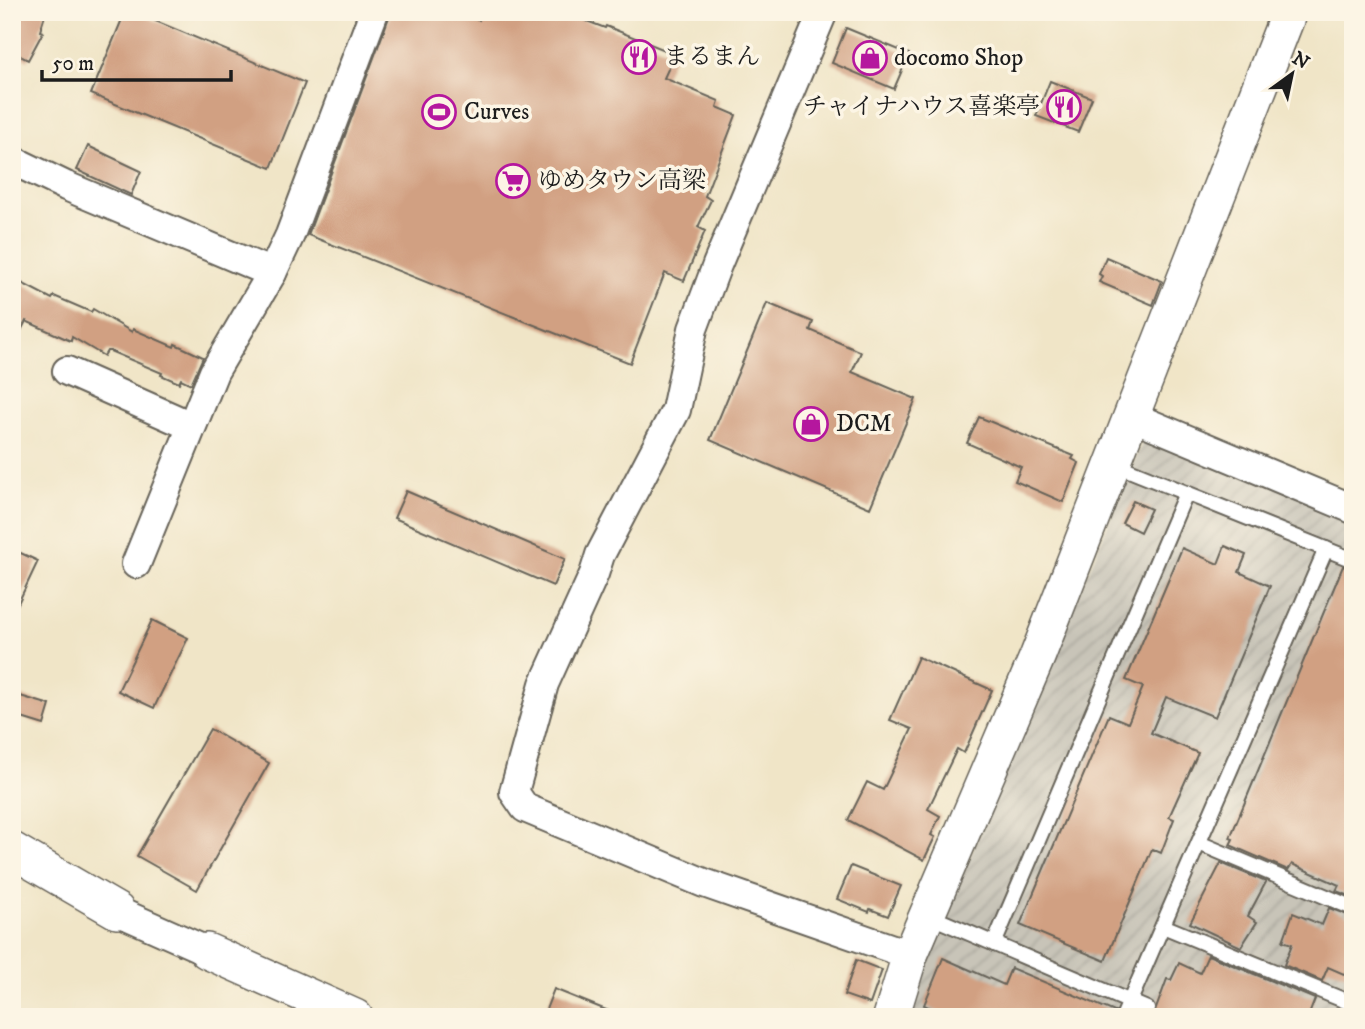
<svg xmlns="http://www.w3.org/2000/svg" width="1365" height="1029" font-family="'IM FELL DW Pica','Noto Serif JP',serif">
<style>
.industrial{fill:url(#industrial-furrows)}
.building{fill:#d1a082}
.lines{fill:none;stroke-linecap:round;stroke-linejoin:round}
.service-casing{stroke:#666258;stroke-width:18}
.minor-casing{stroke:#666258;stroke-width:32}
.tertiary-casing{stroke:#666258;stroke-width:38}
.service{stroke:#fff;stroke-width:14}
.minor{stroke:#fff;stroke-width:28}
.tertiary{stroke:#fff;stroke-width:35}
.labels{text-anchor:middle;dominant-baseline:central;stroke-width:7;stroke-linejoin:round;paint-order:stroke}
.poi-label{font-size:24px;fill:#1c1c1c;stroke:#fcf5e5;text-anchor:start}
</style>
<defs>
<pattern id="industrial-furrows" width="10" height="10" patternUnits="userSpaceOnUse" patternTransform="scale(1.75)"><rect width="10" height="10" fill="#c8c4b8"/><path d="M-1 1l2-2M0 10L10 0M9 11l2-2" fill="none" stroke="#aba89e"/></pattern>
</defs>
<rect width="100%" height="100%" fill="#fcf5e5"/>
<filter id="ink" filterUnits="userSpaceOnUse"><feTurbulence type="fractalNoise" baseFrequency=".0143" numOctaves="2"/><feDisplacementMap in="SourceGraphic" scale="14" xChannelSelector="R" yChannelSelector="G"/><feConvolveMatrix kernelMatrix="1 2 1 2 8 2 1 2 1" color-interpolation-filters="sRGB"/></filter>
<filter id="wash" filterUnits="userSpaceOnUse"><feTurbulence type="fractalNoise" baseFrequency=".00686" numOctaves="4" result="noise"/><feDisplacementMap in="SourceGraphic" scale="28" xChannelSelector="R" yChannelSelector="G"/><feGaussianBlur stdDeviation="1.57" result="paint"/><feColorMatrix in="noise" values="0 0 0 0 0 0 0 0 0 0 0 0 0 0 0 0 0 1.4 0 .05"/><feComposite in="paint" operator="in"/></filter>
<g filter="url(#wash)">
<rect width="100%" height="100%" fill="#f0e5c7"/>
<!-- industrial -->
<path class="industrial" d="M 1146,432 L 1353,517 L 1353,1017 L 905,1017 L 922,971 Z"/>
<g id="blocks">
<!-- building -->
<g class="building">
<path d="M 12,12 L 46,12 L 40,31 L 43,32 L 28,60 L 12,52 Z"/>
<path d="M 125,12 L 134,12 L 305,83 L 271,168 L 91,94 Z"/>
<path d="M 391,12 L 459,12 L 479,20 L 482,12 L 563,12 L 605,28 L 606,26 L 675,54 L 664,78 L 719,101 L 717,107 L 736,115 L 705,196 L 711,200 L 698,227 L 705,231 L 684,281 L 665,273 L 630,363 L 308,235 Z"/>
<path d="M 846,28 L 909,54 L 894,89 L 832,63 Z"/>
<path d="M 1050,81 L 1092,98 L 1078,132 L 1036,116 Z"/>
<path d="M 88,146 L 141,171 L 131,195 L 77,170 Z"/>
<path d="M 1106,257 L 1162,281 L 1153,305 L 1099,282 L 1102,276 L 1099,274 Z"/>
<path d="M 12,278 L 52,299 L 54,296 L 91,312 L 93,309 L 132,332 L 133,329 L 174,347 L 175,344 L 203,357 L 191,384 L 181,379 L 179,383 L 161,375 L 162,373 L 110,351 L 107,351 L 104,356 L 72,337 L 71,341 L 26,321 L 12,348 Z"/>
<path d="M 767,303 L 813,322 L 810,330 L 861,352 L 852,372 L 916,399 L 870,508 L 710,440 Z"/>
<path d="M 979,417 L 1074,456 L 1072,459 L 1079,463 L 1063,502 L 1015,481 L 1021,467 L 967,443 Z"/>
<path d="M 406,491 L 565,559 L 553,586 L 394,518 Z"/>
<path d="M 1133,501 L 1151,509 L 1140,532 L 1122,523 Z"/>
<path d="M 1225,546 L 1246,555 L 1239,572 L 1270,586 L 1215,717 L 1166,697 L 1151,733 L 1198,753 L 1169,817 L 1174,819 L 1161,853 L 1152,849 L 1105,961 L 1020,925 L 1109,715 L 1128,723 L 1143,687 L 1126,680 L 1182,548 L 1218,564 Z"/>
<path d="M 12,549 L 38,561 L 12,616 Z"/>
<path d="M 1343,566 L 1353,569 L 1353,897 L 1336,891 L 1339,885 L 1292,864 L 1288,870 L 1230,845 L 1233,839 L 1230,838 Z"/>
<path d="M 152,620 L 188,638 L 154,708 L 118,691 Z"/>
<path d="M 918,657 L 992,690 L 964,753 L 957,749 L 928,809 L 940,816 L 931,835 L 935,837 L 924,860 L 848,820 L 867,782 L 883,790 L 912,729 L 890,720 Z"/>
<path d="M 17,695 L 50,705 L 44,725 L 12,715 Z"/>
<path d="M 210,729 L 269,763 L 197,890 L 137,856 Z"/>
<path d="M 1221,863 L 1266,882 L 1248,916 L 1257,922 L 1241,947 L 1190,923 Z"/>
<path d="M 851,866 L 901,886 L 888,916 L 870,909 L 869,912 L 837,899 Z"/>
<path d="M 1329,908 L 1353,917 L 1353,978 L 1328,967 L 1322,981 L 1284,965 L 1292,944 L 1283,941 L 1293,913 L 1322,925 Z"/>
<path d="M 1208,955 L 1315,999 L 1308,1017 L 1153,1017 L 1167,979 L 1171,980 L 1179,963 L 1200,973 Z"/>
<path d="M 943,958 L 1004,985 L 1011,968 L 1115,1012 L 1114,1017 L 949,1017 L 924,1005 Z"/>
<path d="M 856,960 L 882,970 L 870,1004 L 844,995 Z"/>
<path d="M 554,989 L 621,1016 L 621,1017 L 543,1017 Z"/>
</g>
</g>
</g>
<g filter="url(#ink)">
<use href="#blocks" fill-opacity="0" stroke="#666258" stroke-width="2"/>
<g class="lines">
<!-- service casing -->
<g class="service-casing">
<g id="service">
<path d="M 1114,464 L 1353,560"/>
<path d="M 1199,843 L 1353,908"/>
<path d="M 927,915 L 1147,1009"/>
<path d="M 1163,926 L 1353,1004"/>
<path d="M 994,944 L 1186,493"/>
<path d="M 1123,1017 L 1326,549"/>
</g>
</g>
<!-- minor casing -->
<g class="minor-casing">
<g id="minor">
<path d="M 823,12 L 717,265 L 693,329 L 676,410 L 600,555 L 594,574 L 544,684 L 514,792 L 525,808 L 704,883 L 910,955"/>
<path d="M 12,160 L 66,186 L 272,273"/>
<path d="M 67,371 L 191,426"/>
<path d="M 1131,416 L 1353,509"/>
<path d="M 136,564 L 214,372 L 272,273 L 290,235 L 374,12"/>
<path d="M 117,911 L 207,951"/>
</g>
</g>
<!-- tertiary casing -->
<g class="tertiary-casing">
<g id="tertiary">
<path d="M 12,850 L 117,911"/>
<path d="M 207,951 L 355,1017"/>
<path d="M 891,1017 L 910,955 L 1038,655 L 1289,12"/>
</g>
</g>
<!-- service -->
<use href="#service" class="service"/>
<!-- minor -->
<use href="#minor" class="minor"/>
<!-- tertiary -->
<use href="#tertiary" class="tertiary"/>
</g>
</g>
<!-- icons -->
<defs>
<g id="restaurant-ring" transform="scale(1.75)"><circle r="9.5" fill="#fcf5e5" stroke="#b5179e" stroke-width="1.5"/><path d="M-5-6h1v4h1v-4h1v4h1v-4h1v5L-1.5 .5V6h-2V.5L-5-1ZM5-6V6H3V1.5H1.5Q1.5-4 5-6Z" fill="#b5179e"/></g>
<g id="shop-ring" transform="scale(1.75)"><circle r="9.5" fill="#fcf5e5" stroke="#b5179e" stroke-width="1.5"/><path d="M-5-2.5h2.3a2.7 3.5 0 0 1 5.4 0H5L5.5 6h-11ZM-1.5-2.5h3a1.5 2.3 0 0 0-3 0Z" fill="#b5179e"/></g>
<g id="stadium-ring" transform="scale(1.75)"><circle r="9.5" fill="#fcf5e5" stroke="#b5179e" stroke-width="1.5"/><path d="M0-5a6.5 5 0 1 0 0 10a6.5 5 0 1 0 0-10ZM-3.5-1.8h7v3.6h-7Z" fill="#b5179e"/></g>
<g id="supermarket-ring" transform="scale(1.75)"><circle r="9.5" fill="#fcf5e5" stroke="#b5179e" stroke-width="1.5"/><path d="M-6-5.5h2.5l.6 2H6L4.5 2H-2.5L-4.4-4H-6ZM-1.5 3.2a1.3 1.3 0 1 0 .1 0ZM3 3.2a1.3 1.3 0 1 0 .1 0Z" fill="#b5179e"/></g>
</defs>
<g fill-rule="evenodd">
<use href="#restaurant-ring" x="639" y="57"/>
<use href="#shop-ring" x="870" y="58"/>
<use href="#restaurant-ring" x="1064" y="107"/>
<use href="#stadium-ring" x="439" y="112"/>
<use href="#supermarket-ring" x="513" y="181"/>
<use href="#shop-ring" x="811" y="424"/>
</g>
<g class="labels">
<!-- poi labels -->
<g class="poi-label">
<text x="664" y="57">まるまん</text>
<text x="894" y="58">docomo Shop</text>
<text x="1040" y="107" text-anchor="end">チャイナハウス喜楽亭</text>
<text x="464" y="112">Curves</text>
<text x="538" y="181">ゆめタウン高梁</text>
<text x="836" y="424">DCM</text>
</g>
</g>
<!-- margin -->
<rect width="1365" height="1029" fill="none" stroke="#fcf5e5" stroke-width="42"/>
<!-- north arrow -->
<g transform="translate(1292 74) rotate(33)" stroke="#fcf5e5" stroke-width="5" paint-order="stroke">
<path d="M0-5L12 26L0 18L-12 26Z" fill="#1c1c1c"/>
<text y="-10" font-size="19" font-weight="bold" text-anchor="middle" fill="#1c1c1c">N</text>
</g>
<!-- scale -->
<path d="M42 70v10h189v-10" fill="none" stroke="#1c1c1c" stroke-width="3.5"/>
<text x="52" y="70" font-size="21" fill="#1c1c1c" stroke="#fcf5e5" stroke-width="5" paint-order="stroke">50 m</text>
</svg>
